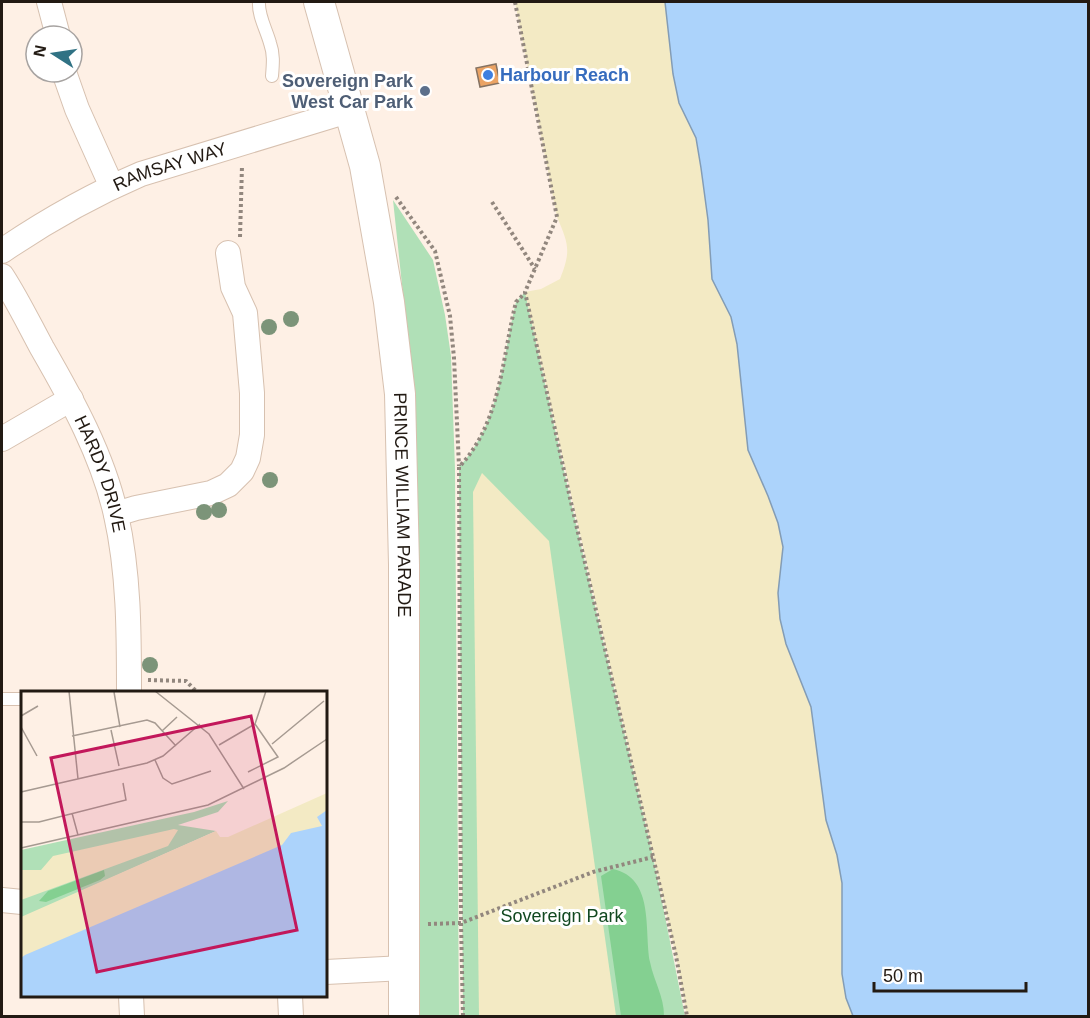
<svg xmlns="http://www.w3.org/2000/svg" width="1090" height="1018" font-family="Arial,sans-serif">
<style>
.green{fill:#b0e0b7}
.forest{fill:#84d091}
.sand{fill:#f3eac4}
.water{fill:#acd3fb;stroke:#839cb5;stroke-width:1.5}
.building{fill:#eba364;stroke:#857262;stroke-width:1.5}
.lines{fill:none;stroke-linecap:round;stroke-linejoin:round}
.service-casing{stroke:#d7c1b0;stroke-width:14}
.minor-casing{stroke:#d7c1b0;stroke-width:26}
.tertiary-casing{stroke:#d7c1b0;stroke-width:32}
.path{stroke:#92877e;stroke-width:4;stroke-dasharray:3 3;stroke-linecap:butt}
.service{stroke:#fff;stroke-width:12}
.minor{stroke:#fff;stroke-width:24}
.tertiary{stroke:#fff;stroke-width:30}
.tree{fill:#7c9479}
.shop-dot{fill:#3f7fe0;stroke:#fff;stroke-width:2}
.service-dot{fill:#5c6f8a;stroke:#fff;stroke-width:2}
.labels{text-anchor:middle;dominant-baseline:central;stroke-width:6;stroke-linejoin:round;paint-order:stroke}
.shop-label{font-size:18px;font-weight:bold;fill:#366cbe;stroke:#fff;text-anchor:start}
.service-label{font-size:18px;font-weight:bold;fill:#4e5e75;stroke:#fff;text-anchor:end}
.street-label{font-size:18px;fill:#221a13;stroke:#fff}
.park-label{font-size:18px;fill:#114820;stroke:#fff}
.inset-road{fill:none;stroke:#a69a91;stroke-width:1.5}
.view{fill:#c2185b;fill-opacity:0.15;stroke:#c2185b;stroke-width:3}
.inset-edge{fill:none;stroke:#221a13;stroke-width:3}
</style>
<rect width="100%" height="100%" fill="#fef0e5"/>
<!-- green -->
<g class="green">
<path d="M 393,200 L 433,260 L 445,315 L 451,356 L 455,469 L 459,1016 L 416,1016 L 412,379 Z"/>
<path d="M 525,292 L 570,498 L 653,857 L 685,1016 L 463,1016 L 459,467 C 501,423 502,358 516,302 Z"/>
</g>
<!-- forest -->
<path class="forest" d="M 613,869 C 655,878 644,931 650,962 C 654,982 664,996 664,1016 L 621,1016 L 601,876 Z"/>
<!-- sand -->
<g class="sand">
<path d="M 515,2 L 716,2 L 992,1016 L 687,1016 L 676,956 L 525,292 L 541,289 L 560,279 C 571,251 569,245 557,217 Z"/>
<path d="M 482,473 L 549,541 L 616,1016 L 479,1016 L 473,492 Z"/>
</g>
<!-- water -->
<path class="water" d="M 665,2 L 1088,2 L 1088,1016 L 853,1016 L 846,998 L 842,974 L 842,883 L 837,855 L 826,820 L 811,707 L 786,644 L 780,619 L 778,593 L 783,547 L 778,523 L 768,496 L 748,450 L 737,344 L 731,317 L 712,279 L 708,220 L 701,168 L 696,138 L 679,103 L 673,74 Z"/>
<!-- building -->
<path class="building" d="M 496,64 L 500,83 L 480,87 L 476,68 Z"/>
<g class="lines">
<!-- service casing -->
<g class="service-casing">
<g id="service">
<path d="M 259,2 C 258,15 266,29 270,43 C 274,54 273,64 272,76"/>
<path d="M 2,699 L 22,699"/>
</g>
</g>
<!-- minor casing -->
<g class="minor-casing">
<g id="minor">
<path d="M 49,2 L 58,36"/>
<path d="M 64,72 L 77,109 L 112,187"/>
<path id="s1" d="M 2,251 C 46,221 92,195 141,174 L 351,110"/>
<path id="s2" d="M 2,276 C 17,299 29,324 42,348 C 72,400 103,456 116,515 C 129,573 129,633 129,692"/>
<path d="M 2,439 L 71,399"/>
<path d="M 116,514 L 136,508 L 211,493 L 228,485 L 242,471 L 248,458 L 252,435 L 252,393 L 245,313 L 233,287 L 228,253"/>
<path d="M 2,900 L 22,902"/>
<path d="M 326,972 L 404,968"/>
<path d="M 131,996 L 132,1016"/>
<path d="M 290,996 L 291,1016"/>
</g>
</g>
<!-- tertiary casing -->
<g class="tertiary-casing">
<g id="tertiary">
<path id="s3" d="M 319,2 L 365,166 L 389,302 L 400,394 L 404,565 L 404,1016"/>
</g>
</g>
<!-- path -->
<g class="path">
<path d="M 515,2 L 557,217 L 525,292 L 570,498 L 676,956 L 687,1016"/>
<path d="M 396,197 L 435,251 L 450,316 L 454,358 L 459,466"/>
<path d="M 492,202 L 535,269"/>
<path d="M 240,237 L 242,166"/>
<path d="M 148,680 L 186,681 L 197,692"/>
<path d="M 428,924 L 461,923 L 459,467 C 501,423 502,358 516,302 L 525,293"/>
<path d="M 463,1016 L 461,923 L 593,872 L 653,857"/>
</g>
<!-- service -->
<use href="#service" class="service"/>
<!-- minor -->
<use href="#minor" class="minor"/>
<!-- tertiary -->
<use href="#tertiary" class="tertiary"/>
</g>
<!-- trees -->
<g class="tree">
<circle cx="291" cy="319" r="8"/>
<circle cx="269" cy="327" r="8"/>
<circle cx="270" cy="480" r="8"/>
<circle cx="219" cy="510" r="8"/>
<circle cx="204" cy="512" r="8"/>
<circle cx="150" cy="665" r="8"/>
</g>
<!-- markers -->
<circle class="shop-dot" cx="488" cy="75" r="6"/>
<circle class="service-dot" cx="425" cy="91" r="6"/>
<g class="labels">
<!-- shop labels -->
<g class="shop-label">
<text x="500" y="75">Harbour Reach</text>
</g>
<!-- service labels -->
<g class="service-label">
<text x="413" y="81">Sovereign Park<tspan x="413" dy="21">West Car Park</tspan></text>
</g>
<!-- street labels -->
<g class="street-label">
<text stroke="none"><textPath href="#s1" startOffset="189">RAMSAY WAY</textPath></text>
<text stroke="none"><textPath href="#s2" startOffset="222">HARDY DRIVE</textPath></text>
<text stroke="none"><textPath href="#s3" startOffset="512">PRINCE WILLIAM PARADE</textPath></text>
</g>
<!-- park labels -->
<g class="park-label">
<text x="562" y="916">Sovereign Park</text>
</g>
</g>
<!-- overview -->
<g transform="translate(21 691)">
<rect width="306" height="306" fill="#fef0e5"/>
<path d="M 207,110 L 197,121 L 157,134 L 195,140 L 0,227 L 0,159 L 173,121 Z" fill="#b0e0b7"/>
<path d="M 83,179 L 84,185 L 79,189 L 25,211 L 18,210 L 27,200 Z" fill="#84d091"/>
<path d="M 306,102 L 306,159 L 0,293 L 0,226 L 195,140 L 199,146 L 207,146 ZM 153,138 L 157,139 L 147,155 L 0,209 L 0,179 L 20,179 L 32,165 Z" fill="#f3eac4"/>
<path d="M 306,119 L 306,306 L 0,306 L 0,267 L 4,264 L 261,154 L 270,142 L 301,135 L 296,126 Z" fill="#acd3fb"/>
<path class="inset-road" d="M 48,0 L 57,88M 134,0 L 188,43 L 223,98M 93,1 L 99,36M 0,25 L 17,15M 0,36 L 16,65M 90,39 L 98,75M 141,40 L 156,26M 51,45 L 126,29 L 134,32 L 155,55M 251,53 L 303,10M 198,54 L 234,33 L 245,0M 134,69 L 142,87 L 151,93 L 190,80M 227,81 L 257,66 L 234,33M 0,101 L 126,72 L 142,65 L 179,33M 51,122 L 57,144M 0,131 L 18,131 L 105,109 L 102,92M 0,157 L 187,114 L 263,77 L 306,48"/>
<path class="view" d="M 230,25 L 276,239 L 76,281 L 30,67 Z"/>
<rect width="306" height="306" class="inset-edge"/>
</g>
<!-- border -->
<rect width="1090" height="1018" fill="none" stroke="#221a13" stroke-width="6"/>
<!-- north arrow -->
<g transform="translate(54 54) rotate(282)"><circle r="28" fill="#ffffff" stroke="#a7a3a1" stroke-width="1.5"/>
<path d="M0-4.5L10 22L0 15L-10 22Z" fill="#307284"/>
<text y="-9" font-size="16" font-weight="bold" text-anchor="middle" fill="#221a13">N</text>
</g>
<!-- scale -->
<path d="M874 982v9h152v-9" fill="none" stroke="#221a13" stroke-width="3"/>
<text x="883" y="982" font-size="18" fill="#221a13" stroke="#ffffff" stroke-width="4.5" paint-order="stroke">50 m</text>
</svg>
